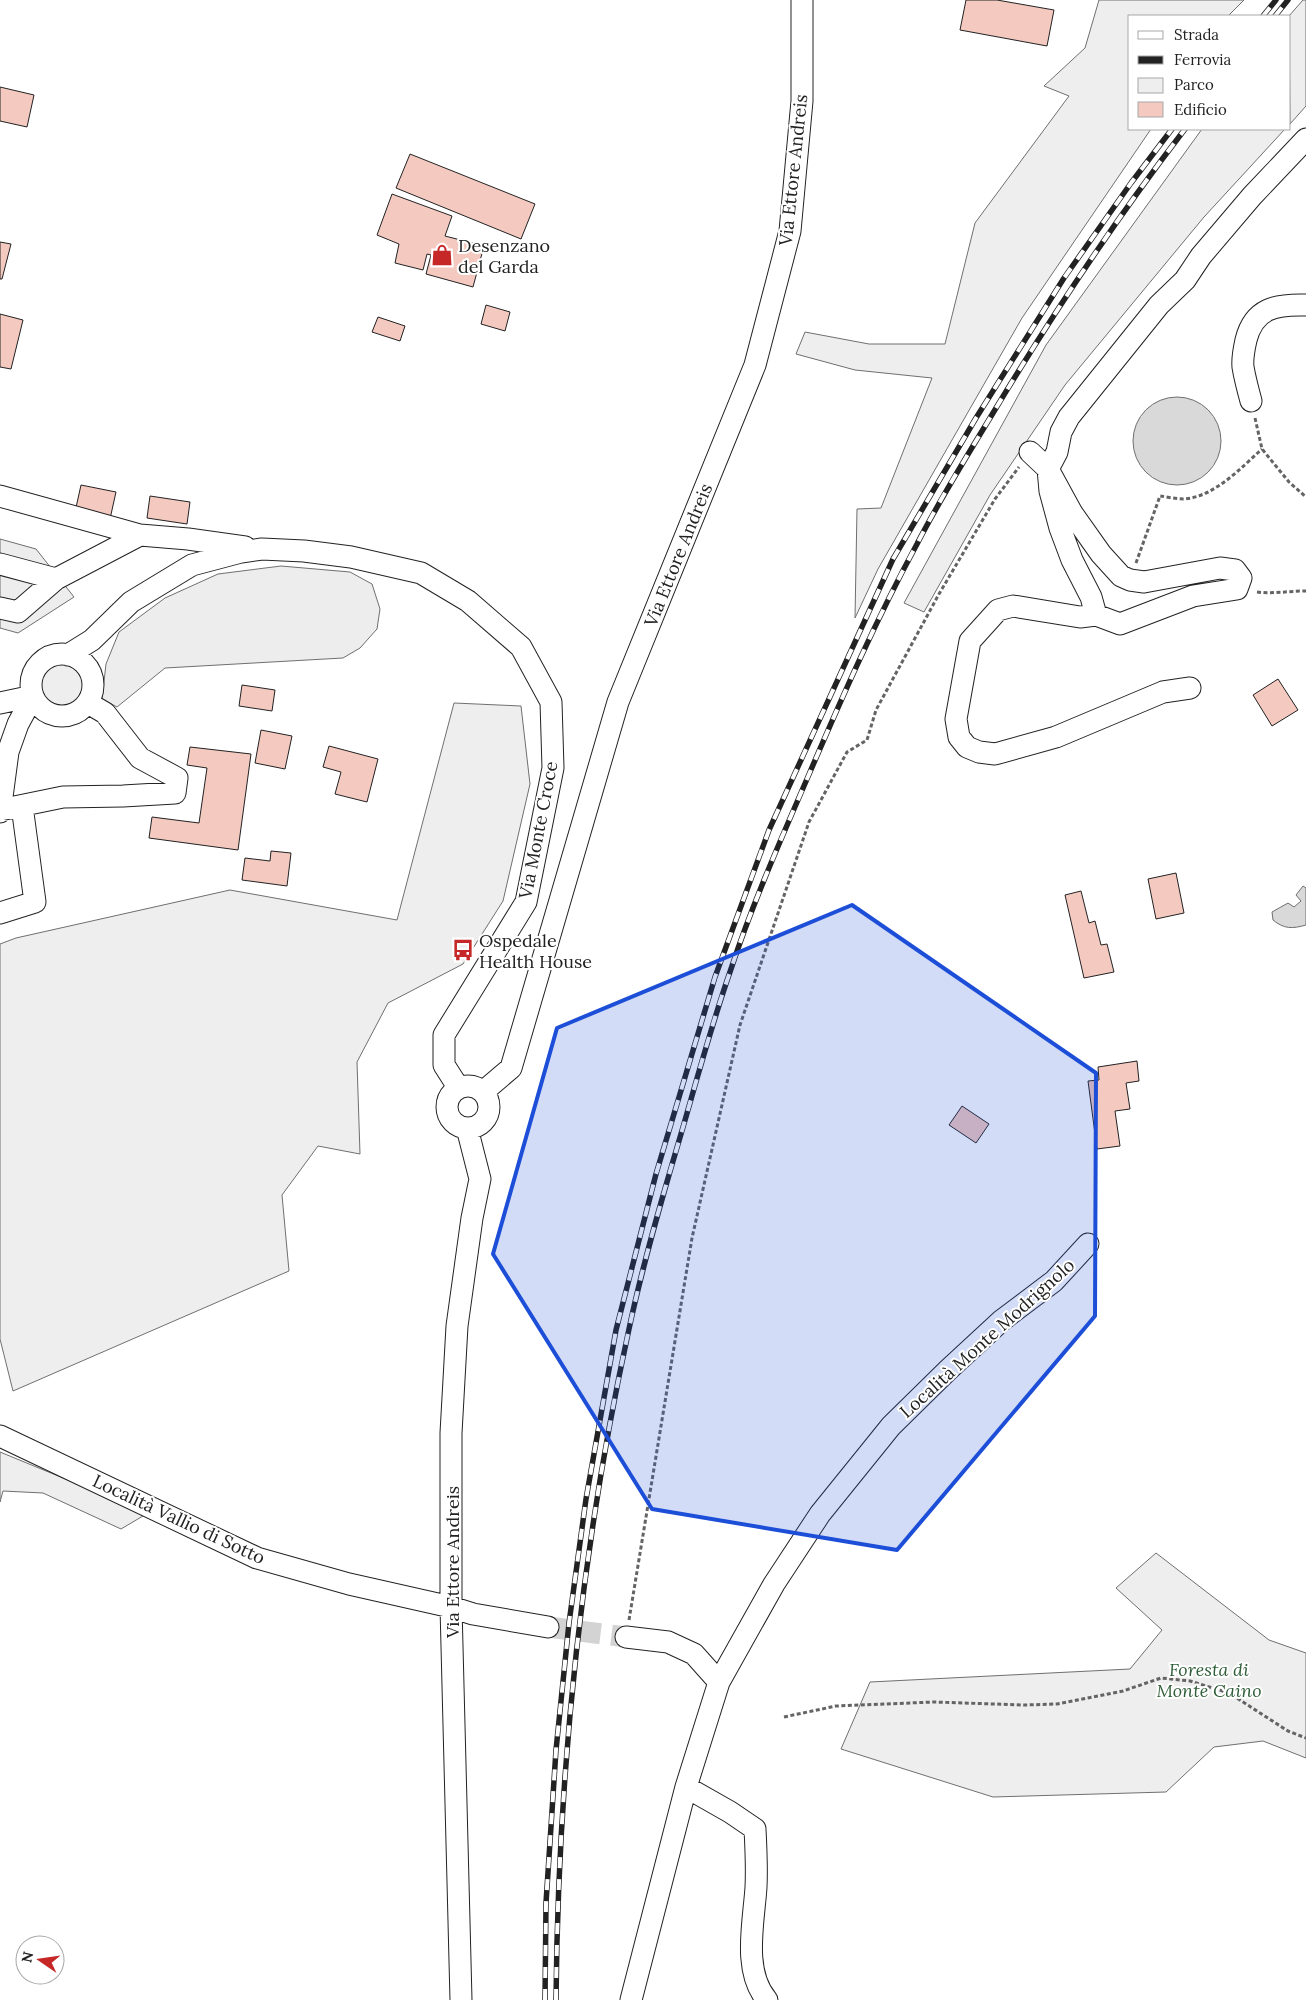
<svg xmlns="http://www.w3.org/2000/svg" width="1306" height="2000" font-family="Lora,serif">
	<rect width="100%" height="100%" fill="#fff"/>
	<path fill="#eee" stroke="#6f6f6f" d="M1099 0H1244L1228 16H1130V129H1151L1022 318 878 569 855 618 857 509 881 508 932 378 855 370 796 354 805 332 869 344H945L975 223 1069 96 1044 86 1085 48Z
		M1303 0H1306V106L1290 124 1289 16Z
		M1202 129H1285L1204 217 1065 385 990 495 924 612 904 603 1046 345Z
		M39 685a23 23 0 1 1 46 0a23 23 0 1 1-46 0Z
		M454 703 521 706 530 784 503 901 463 964 388 1003 357 1062 360 1154 318 1146 282 1195 289 1271 13 1391 0 1339V944L16 938 230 890 397 920Z
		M0 1452 148 1513 121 1529 43 1493 3 1491 0 1502Z
		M1156 1553 1269 1640 1306 1653V1758L1263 1741 1214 1747 1166 1792 993 1797 841 1749 870 1682 1130 1669 1162 1630 1116 1588Z"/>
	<path fill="#ededed" stroke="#6f6f6f" d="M0 539 36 549 74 597 18 633 0 628Z
		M281 566 350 572 372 584 380 609 377 629 360 648 343 658 165 668 117 707 102 699 106 664 119 632 165 598 218 574Z"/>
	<path fill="#d9d9d9" stroke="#6f6f6f" d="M1133 441a44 44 0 1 1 88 0a44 44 0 1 1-88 0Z
		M1303 886 1306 888V925C1292 929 1284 929 1273 920L1272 912 1288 903 1294 907 1301 901 1296 895Z"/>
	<path fill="#f3c9c0" stroke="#222" d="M966 0H997L1054 10 1047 46 960 30Z
		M0 87 34 95 27 127 0 121Z
		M410 154 535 204 521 239 396 188Z
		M392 194 452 216 445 236 484 246 473 287 426 274 431 255 427 254 423 270 395 263 399 244 377 235Z
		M0 242 11 244 2 279H0Z
		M486 305 510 312 505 331 481 324Z
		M0 314 23 320 11 369 0 367Z
		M378 317 405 326 400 341 372 332Z
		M81 485 116 492 110 519 75 512Z
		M150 496 190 502 187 524 147 518Z
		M1278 679 1298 710 1272 726 1253 695Z
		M242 685 275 690 272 711 239 706Z
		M261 730 292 736 285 769 255 763Z
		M329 746 378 759 367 802 335 794 341 772 323 767Z
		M190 747 251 754 238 850 149 838 152 817 199 823 207 768 187 765Z
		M271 851 291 853 287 886 242 880 245 858 270 861Z
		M1176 873 1184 913 1156 919 1148 879Z
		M1081 891 1089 923 1095 921 1101 945 1107 944 1114 972 1084 978 1065 895Z
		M1137 1061 1139 1081 1126 1083 1130 1109 1115 1111 1120 1146 1097 1149 1088 1081 1099 1080 1098 1067Z
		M962 1106 989 1124 976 1143 949 1125Z"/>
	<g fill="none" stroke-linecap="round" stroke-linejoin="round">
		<path stroke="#d3d3d3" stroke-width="21" stroke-dasharray="21 11" stroke-linecap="butt" d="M548 1627 626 1637"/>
		<g stroke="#222" stroke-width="23">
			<path id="minor" d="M1251 401C1248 390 1245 379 1243 367 1242 358 1244 349 1246 340 1254 308 1276 304 1306 305
				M1030 452 1048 469 1072 513 1101 554 1121 576 1130 580 1144 582 1220 568 1235 570 1241 578 1237 589 1193 596 1120 624 1096 615 1080 617 1013 606 998 610 970 641 956 719 959 737 967 747 979 752 995 754 1056 737 1163 692 1190 688
				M0 496 140 535
				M0 564 56 579
				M0 608 18 612 56 579 140 535 188 539 245 547
				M1096 615 1091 597 1072 560 1060 528 1050 491 1048 469 1057 452 1061 432 1069 417 1159 305 1185 280 1201 256 1252 196 1306 139
				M31 685a31 31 0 1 1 62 0a31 31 0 1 1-62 0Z
				M68 655 92 640 131 602 192 565 241 552 262 549 304 551 351 557 421 573 468 601 521 647 551 702 553 768 526 902 444 1035V1065L458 1087
				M0 703 33 696
				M0 810 63 797 123 796 175 793 177 778 140 758 105 713 88 703
				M0 812 8 752 18 724 33 696
				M0 913 35 902 22 806
				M447 1107a21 21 0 1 1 42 0a21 21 0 1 1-42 0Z
				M484 1091 511 1068 618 702 755 365 790 231 802 101V0
				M0 1436 257 1558 349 1584 451 1607 473 1614 548 1627
				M626 1637 668 1642 694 1654 719 1682 686 1787 730 1812 755 1829C756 1848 757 1868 756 1887 754 1921 742 1971 767 2000
				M719 1682 774 1584 820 1514 891 1426 948 1370 1001 1321 1054 1281 1088 1244
				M461 2000 451 1607V1433L457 1326 472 1218 480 1179 467 1128
				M631 2000 686 1787"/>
		</g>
		<path stroke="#646464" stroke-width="3" stroke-dasharray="4 2.5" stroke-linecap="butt" d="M1255 418 1262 449 1289 482 1306 497
			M1136 563 1160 496C1167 497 1176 499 1184 499 1214 497 1241 468 1262 449
			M1257 592C1273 594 1289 591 1306 591
			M629 1620 692 1238 740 1025 809 822 847 752 867 740 876 710 939 594 995 499 1019 467
			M784 1717 836 1706 934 1702 1024 1705 1057 1704 1123 1691 1161 1678 1190 1681 1229 1693 1288 1731 1306 1738"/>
		<use href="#minor" stroke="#fff" stroke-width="21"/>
		<g stroke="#222" stroke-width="5.5">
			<path id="rail" d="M1263 16 1276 0
				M1275 16 1288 0
				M545 2000 546 1903 556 1750 569 1623 586 1499 616 1330 656 1174 715 977 769 830 893 559 976 418 1064 278 1131 183 1172 129
				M556 2000C558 1775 581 1549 629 1329 643 1263 662 1198 681 1134 697 1079 712 1023 731 969 753 902 782 837 810 772 843 695 877 618 917 544 940 499 967 456 993 413 1052 315 1115 220 1185 129"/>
		</g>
		<use href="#rail" stroke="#fff" stroke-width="4" stroke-dasharray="11" stroke-linecap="butt"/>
	</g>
	<path fill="#1d4ed8" fill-opacity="0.2" stroke="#1d4ed8" stroke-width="4" stroke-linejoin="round" d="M852 905 1096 1073 1095 1316 897 1550 652 1509 493 1254 557 1028Z"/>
	<defs>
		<g id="shop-bare" transform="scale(1.725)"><path d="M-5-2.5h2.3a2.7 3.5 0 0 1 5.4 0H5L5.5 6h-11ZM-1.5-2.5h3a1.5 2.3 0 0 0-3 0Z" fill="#c62828" stroke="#fff" stroke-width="2.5" paint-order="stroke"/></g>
		<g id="bus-bare" transform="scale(1.725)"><path d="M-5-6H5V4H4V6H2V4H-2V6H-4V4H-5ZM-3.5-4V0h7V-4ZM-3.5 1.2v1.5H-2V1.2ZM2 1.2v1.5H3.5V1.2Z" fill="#c62828" stroke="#fff" stroke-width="2.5" paint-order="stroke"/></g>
	</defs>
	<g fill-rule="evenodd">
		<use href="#shop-bare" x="442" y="255"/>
		<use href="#bus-bare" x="463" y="950"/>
	</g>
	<g text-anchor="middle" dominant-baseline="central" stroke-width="4" stroke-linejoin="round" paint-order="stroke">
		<g font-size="18" fill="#222" stroke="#fff">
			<text transform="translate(793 170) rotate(-84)">Via Ettore Andreis</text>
			<text transform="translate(678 555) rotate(-68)">Via Ettore Andreis</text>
			<text transform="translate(538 830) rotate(-79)">Via Monte Croce</text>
			<text transform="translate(987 1338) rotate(-42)">Località Monte Modrignolo</text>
			<text transform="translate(179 1519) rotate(25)">Località Vallio di Sotto</text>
			<text transform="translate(452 1562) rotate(-90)">Via Ettore Andreis</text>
		</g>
		<g font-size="18" fill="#222" stroke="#fff" text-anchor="start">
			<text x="458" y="245">Desenzano<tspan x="458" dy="21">del Garda</tspan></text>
			<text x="479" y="940">Ospedale<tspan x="479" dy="21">Health House</tspan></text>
		</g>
		<g font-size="18" font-style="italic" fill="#2f5e38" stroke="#fff">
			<text x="1209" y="1669">Foresta di<tspan x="1209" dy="21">Monte Caino</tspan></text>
		</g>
	</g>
	<rect x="1128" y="15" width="162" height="115" fill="#ffffff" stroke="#a7a7a7"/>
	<rect x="1138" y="31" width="25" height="8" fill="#ffffff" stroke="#a7a7a7"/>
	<text x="1174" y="40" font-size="15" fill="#222222">Strada</text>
	<rect x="1138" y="56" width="25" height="8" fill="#222222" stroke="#a7a7a7"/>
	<text x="1174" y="65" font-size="15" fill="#222222">Ferrovia</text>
	<rect x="1138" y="78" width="25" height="15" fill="#eeeeee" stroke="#a7a7a7"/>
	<text x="1174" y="90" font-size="15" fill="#222222">Parco</text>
	<rect x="1138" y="102" width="25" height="15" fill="#f3c9c0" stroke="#a7a7a7"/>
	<text x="1174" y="115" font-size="15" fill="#222222">Edificio</text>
	<g transform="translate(40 1960) rotate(283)"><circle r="24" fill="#ffffff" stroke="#a7a7a7"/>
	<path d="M0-4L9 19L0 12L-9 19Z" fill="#c62828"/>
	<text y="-8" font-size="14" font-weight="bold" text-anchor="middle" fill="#222222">N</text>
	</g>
</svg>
